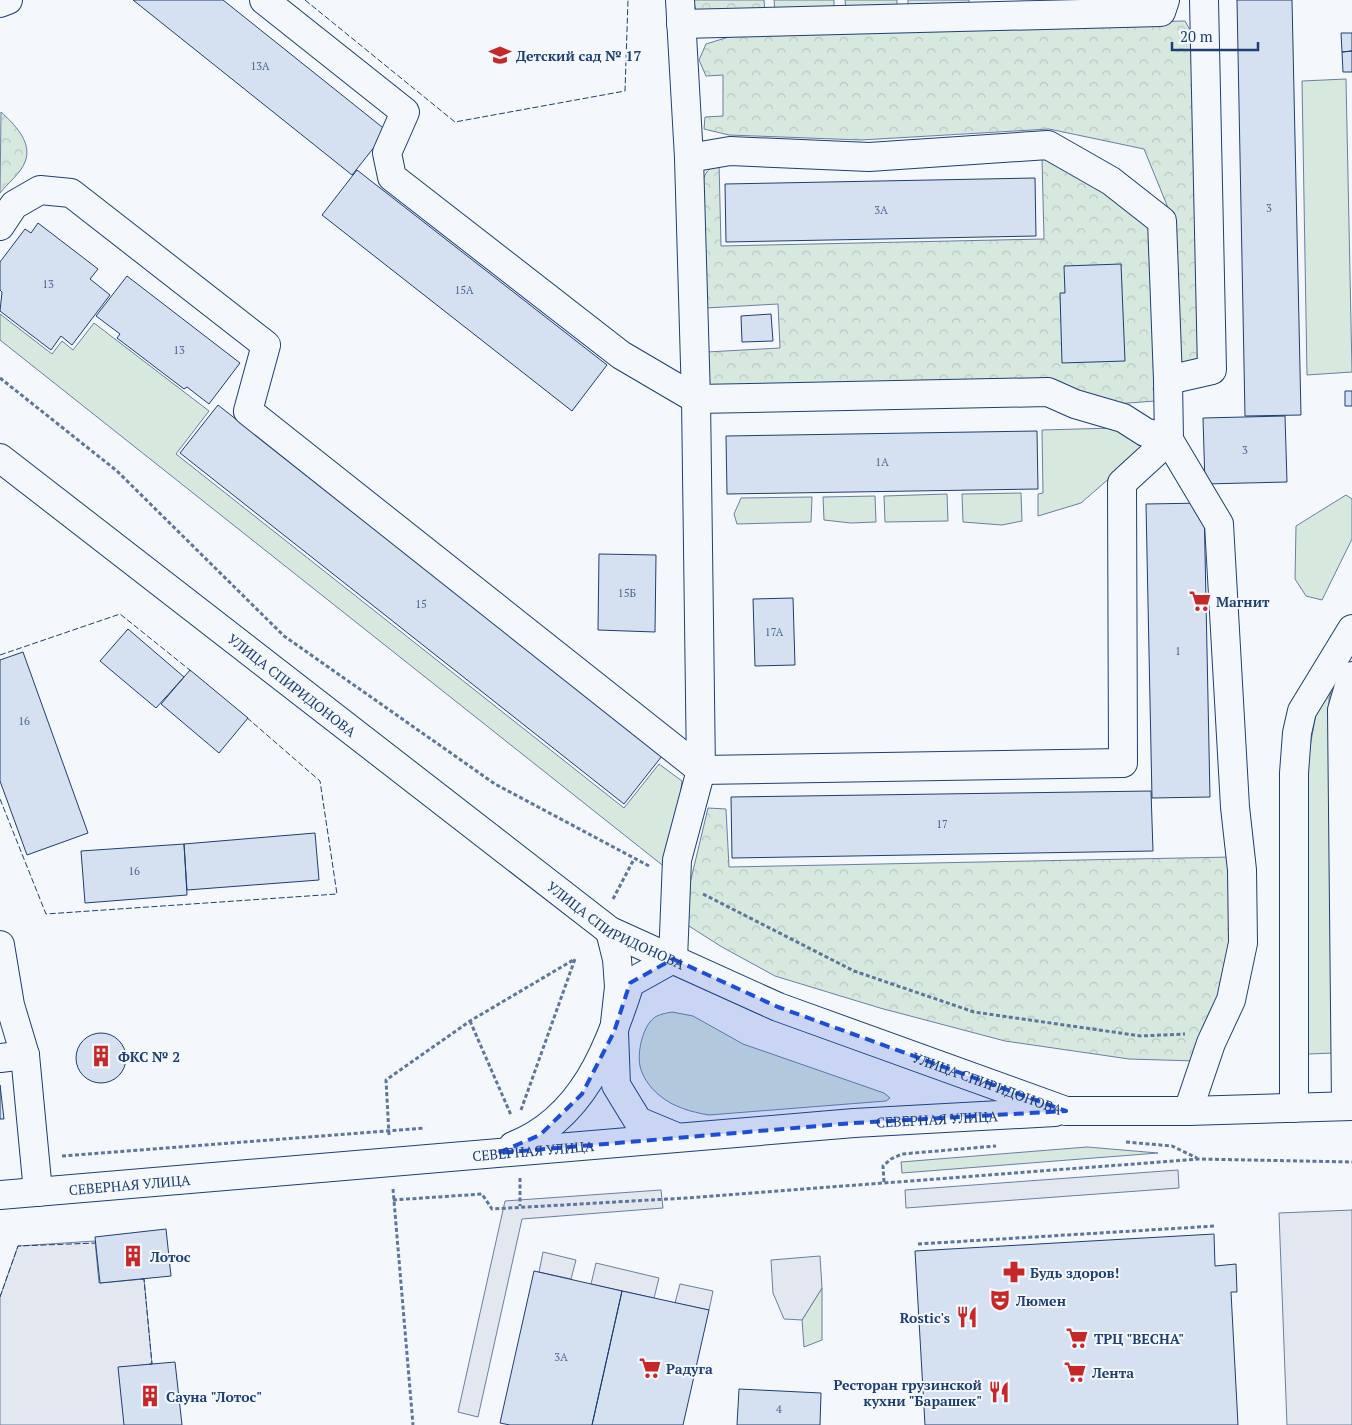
<svg xmlns="http://www.w3.org/2000/svg" width="1352" height="1425" font-family="'PT Serif',serif">
	<defs>
		<pattern id="forest-crowns" width="20" height="18" patternUnits="userSpaceOnUse" patternTransform="scale(1.25)"><rect width="20" height="18" fill="#d7e8df"/><path d="M2 6a3 3 0 1 1 6 0M12 15a3 3 0 1 1 6 0" fill="none" stroke="#b8c8c3"/></pattern>
	</defs>
	<rect width="100%" height="100%" fill="#f4f7fb"/>
	<path fill="#d7e8df" stroke="#687fa3" d="M774 0H834V11L775 13Z
		M845 0H897V11L846 12Z
		M908 0H969V9L908 12Z
		M1346 79 1352 372 1307 375 1302 81Z
		M0 314 52 354 62 341 73 350 94 323 209 411 176 454 624 808 659 764 682 781 677 824 666 868 0 340Z
		M1114 428 1132 438 1143 449 1081 503 1038 516V494L1043 493 1042 430Z
		M1021 493 1022 521 1002 525 963 522 962 494Z
		M947 494 948 521 885 522 884 496Z
		M1346 495 1352 499V539L1322 600 1306 596 1295 579 1296 526Z
		M875 496 876 522 851 523 824 520 823 497Z
		M812 497 811 522 737 524 734 514 741 498Z
		M1339 668 1329 698 1334 1053 1308 1054V758L1319 697Z
		M672 1012 693 1016 743 1044 884 1093 890 1098 886 1101 709 1115C691 1112 673 1107 659 1095 650 1088 642 1076 640 1066 637 1052 643 1023 657 1016 661 1014 667 1013 672 1012Z
		M1087 1147 1158 1153 902 1173 901 1162Z
		M822 1288V1340L804 1347 802 1320Z"/>
	<path fill="url(#forest-crowns)" stroke="#687fa3" d="M693 0H764L765 12 696 10Z
		M1185 21 1194 37 1202 359 1177 365 1173 220 1144 149 1049 129 861 140 729 135 704 129 705 117 723 116V75L706 76 699 60 706 44 748 31Z
		M1 112C14 124 33 142 25 162 21 173 7 184 0 193Z
		M1042 158 1105 193 1152 229 1155 401 1116 404 711 388 705 380 707 352 780 348 778 304 706 308C705 281 695 196 705 175 708 169 713 166 719 162L721 246 1044 239Z
		M708 808 726 809 729 867 1232 857 1236 947 1196 1061 1129 1059 1005 1041 880 1008 775 976 722 947 681 921Z"/>
	<path fill="#e3e8f0" stroke="#687fa3" d="M1178 1170 1179 1188 906 1208 905 1190Z
		M661 1190 663 1208 522 1219 478 1417 458 1412 505 1201Z
		M1352 1210V1425H1287L1279 1213Z
		M95 1241 99 1283 144 1279 152 1364 119 1368 125 1425H0V1297L18 1246Z
		M543 1252 576 1260 571 1279 539 1272Z
		M820 1256 822 1288 802 1320 784 1319 773 1293 771 1260Z
		M596 1263 659 1278 654 1298 591 1284Z
		M680 1284 713 1291 709 1310 675 1303Z"/>
	<path fill="#d5e0f0" stroke="#1d3f73" d="M133 0H223L387 131 352 175Z
		M1237 0H1292L1301 415 1245 416Z
		M1341 33H1352V51L1342 52Z
		M1352 51V72H1343L1342 52Z
		M357 170 607 365 572 411 322 215Z
		M1035 178 1036 236 726 242 725 184Z
		M38 223 98 269 90 279 110 295 72 345 61 336 51 350 0 311 2 292 0 290V262L25 229 31 233Z
		M1121 264 1125 361 1062 363 1060 293H1065L1064 266Z
		M127 276 240 363 209 404 187 387 184 389 117 338 120 334 96 316Z
		M771 314 773 341 742 342 741 316Z
		M1345 391H1352V406H1345Z
		M218 405 662 756 624 804 180 453Z
		M1285 416 1287 482 1205 484 1203 418Z
		M1037 431 1038 489 727 494 726 436Z
		M1204 503 1210 797 1152 798 1146 504Z
		M599 554 656 555 655 632 598 630Z
		M793 598 795 665 755 666 753 599Z
		M128 629 184 677 156 708 100 661Z
		M23 652 88 833 27 855 0 781V660Z
		M190 670 248 718 219 753 161 704Z
		M1151 791 1153 851 732 858 731 797Z
		M315 833 319 880 187 890 184 844Z
		M184 844 187 895 85 903 81 851Z
		M76 1058a25 25 0 1 1 50 0a25 25 0 1 1-50 0Z
		M0 1085 4 1119H0Z
		M166 1229 171 1276 100 1283 95 1237Z
		M1214 1234 1215 1266 1236 1264 1237 1292H1231L1238 1425H925L915 1251Z
		M534 1271 622 1291 592 1425H510L500 1423Z
		M622 1291 709 1310 683 1425H592Z
		M175 1362 182 1425H124L118 1367Z
		M739 1389 821 1393 820 1425H737Z"/>
	<g fill="none" stroke-linecap="round" stroke-linejoin="round">
		<g stroke="#1d3f73" stroke-width="30">
			<g id="minor">
				<path d="M0 3 8 0"/>
				<path d="M681 24 1161 12 1165 0"/>
				<path d="M689 158 730 151 869 157 1048 145 1111 181 1162 221 1168 380"/>
				<path d="M0 226 14 205 40 190 71 193 266 345 248 411 701 770 1123 763 1122 483 1169 440 1145 432 1123 418 1075 404 1048 392 696 399 621 355 392 177 387 153 405 112 264 0"/>
				<path id="s1" d="M0 458 610 931 778 1007 1066 1111H1188L1352 1106"/>
				<path d="M610 931 617 959 619 987 614 1032 616 1085 638 1121 674 1136"/>
				<path d="M0 945 10 1005 25 1055 38 1192"/>
				<path d="M673 959 677 860 701 770 696 399 689 158 680 0"/>
				<path d="M0 1058 25 1055"/>
				<path d="M1346 1106 1342 710 1352 676"/>
				<path d="M1294 1108V773L1297 733 1302 711 1352 629"/>
				<path d="M1188 1111 1211 1043 1231 1000 1243 943 1242 870 1235 807 1219 524 1169 440 1168 380 1212 370 1204 0"/>
				<path d="M513 1146C582 1119 609 1049 630 983L673 959"/>
				<path id="s2" d="M0 1195 854 1123 1055 1112"/>
			</g>
		</g>
		<path stroke="#5e769c" stroke-width="3" stroke-dasharray="4 2.5" stroke-linecap="butt" d="M0 378 117 471 284 636 495 784 649 866
			M703 894 854 971 974 1012 1141 1036 1185 1034
			M613 899 634 859
			M470 1021 511 1115
			M521 1110 575 959
			M389 1135 386 1080 470 1021 575 959
			M1126 1142 1172 1146 1197 1158
			M62 1156 425 1128
			M520 1178V1206
			M884 1182 883 1166 891 1159 902 1154 996 1146
			M393 1189 413 1425
			M393 1200 482 1194 492 1209 686 1198 1199 1159 1352 1162
			M918 1244 1215 1226"/>
		<use href="#minor" stroke="#f4f7fb" stroke-width="28"/>
		<path stroke="#1d3f73" stroke-width="1" stroke-dasharray="6 2.5" stroke-linecap="butt" d="M305 0 455 122 625 91 628 0
			M0 655 120 614 191 671
			M0 799 46 914 337 894 320 781 245 716
			M141 1279H144L152 1364H149
			M0 1297 18 1246 96 1243"/>
	</g>
	<path fill="#1d4ed8" fill-opacity="0.2" stroke="#1d4ed8" stroke-width="4" stroke-dasharray="10 6" stroke-linejoin="round" d="M673 959 778 1007 1066 1111 854 1123 498 1153 540 1135 582 1094 614 1032 630 983Z"/>
	<defs>
		<g id="school-bare" transform="scale(1.725)"><path d="M0-5L7-2L0 1L-7-2ZM-4 1L0 2.5L4 1V4Q0 6-4 4Z" fill="#c62828" stroke="#f4f7fb" stroke-width="2.5" paint-order="stroke"/></g>
		<g id="supermarket-bare" transform="scale(1.725)"><path d="M-6-5.5h2.5l.6 2H6L4.5 2H-2.5L-4.4-4H-6ZM-1.5 3.2a1.3 1.3 0 1 0 .1 0ZM3 3.2a1.3 1.3 0 1 0 .1 0Z" fill="#c62828" stroke="#f4f7fb" stroke-width="2.5" paint-order="stroke"/></g>
		<g id="building-bare" transform="scale(1.725)"><path d="M-4-6H4V6H1V3H-1V6H-4ZM-2.5-4.3h1.7v1.8h-1.7ZM.8-4.3h1.7v1.8H.8ZM-2.5-1h1.7V.8h-1.7ZM.8-1h1.7V.8H.8Z" fill="#c62828" stroke="#f4f7fb" stroke-width="2.5" paint-order="stroke"/></g>
		<g id="pharmacy-bare" transform="scale(1.725)"><path d="M-2-6h4v4h4v4h-4v4h-4v-4h-4v-4h4Z" fill="#c62828" stroke="#f4f7fb" stroke-width="2.5" paint-order="stroke"/></g>
		<g id="theatre-bare" transform="scale(1.725)"><path d="M-5-5.5Q0-4 5-5.5V0Q5 5 0 6Q-5 5-5 0ZM-3.3-2.5H-1v1.5H-3.3ZM1-2.5H3.3v1.5H1ZM-2.8 1Q0 5.5 2.8 1Z" fill="#c62828" stroke="#f4f7fb" stroke-width="2.5" paint-order="stroke"/></g>
		<g id="restaurant-bare" transform="scale(1.725)"><path d="M-5-6h1v4h1v-4h1v4h1v-4h1v5L-1.5 .5V6h-2V.5L-5-1ZM5-6V6H3V1.5H1.5Q1.5-4 5-6Z" fill="#c62828" stroke="#f4f7fb" stroke-width="2.5" paint-order="stroke"/></g>
	</defs>
	<g fill-rule="evenodd">
		<use href="#school-bare" x="500" y="55"/>
		<use href="#supermarket-bare" x="1200" y="601"/>
		<use href="#building-bare" x="101" y="1056"/>
		<use href="#building-bare" x="133" y="1256"/>
		<use href="#pharmacy-bare" x="1014" y="1272"/>
		<use href="#theatre-bare" x="1000" y="1300"/>
		<use href="#restaurant-bare" x="967" y="1317"/>
		<use href="#supermarket-bare" x="1077" y="1338"/>
		<use href="#supermarket-bare" x="650" y="1368"/>
		<use href="#supermarket-bare" x="1075" y="1372"/>
		<use href="#restaurant-bare" x="999" y="1392"/>
		<use href="#building-bare" x="150" y="1396"/>
	</g>
	<g text-anchor="middle" dominant-baseline="central" stroke-width="4" stroke-linejoin="round" paint-order="stroke">
		<g font-size="11" fill="#4b6792">
			<text x="260" y="66">13А</text>
			<text x="1269" y="208">3</text>
			<text x="881" y="210">3А</text>
			<text x="48" y="284">13</text>
			<text x="464" y="290">15А</text>
			<text x="179" y="350">13</text>
			<text x="1245" y="450">3</text>
			<text x="882" y="462">1А</text>
			<text x="627" y="593">15Б</text>
			<text x="421" y="604">15</text>
			<text x="774" y="632">17А</text>
			<text x="1178" y="651">1</text>
			<text x="24" y="721">16</text>
			<text x="942" y="824">17</text>
			<text x="134" y="871">16</text>
			<text x="561" y="1357">3А</text>
			<text x="779" y="1409">4</text>
		</g>
		<g font-size="14" font-weight="bold" fill="#1d3f73" stroke="#f4f7fb" text-anchor="start">
			<text x="516" y="55">Детский сад № 17</text>
			<text x="1216" y="601">Магнит</text>
			<text x="118" y="1056">ФКС № 2</text>
			<text x="150" y="1256">Лотос</text>
			<text x="1030" y="1272">Будь здоров!</text>
			<text x="1016" y="1300">Люмен</text>
			<text x="950" y="1317" text-anchor="end">Rostic's</text>
			<text x="1094" y="1338">ТРЦ "ВЕСНА"</text>
			<text x="666" y="1368">Радуга</text>
			<text x="1092" y="1372">Лента</text>
			<text x="982" y="1384" text-anchor="end">Ресторан грузинской<tspan x="982" dy="16">кухни "Барашек"</tspan></text>
			<text x="166" y="1396">Сауна "Лотос"</text>
		</g>
		<g font-size="14" fill="#1d3f73" stroke="#f4f7fb">
			<text stroke="none"><textPath href="#s1" startOffset="370">УЛИЦА СПИРИДОНОВА</textPath></text>
			<text stroke="none"><textPath href="#s1" startOffset="774">УЛИЦА СПИРИДОНОВА</textPath></text>
			<text stroke="none"><textPath href="#s1" startOffset="1179">УЛИЦА СПИРИДОНОВА</textPath></text>
			<text stroke="none"><textPath href="#s2" startOffset="940">СЕВЕРНАЯ УЛИЦА</textPath></text>
			<text stroke="none"><textPath href="#s2" startOffset="535">СЕВЕРНАЯ УЛИЦА</textPath></text>
			<text stroke="none"><textPath href="#s2" startOffset="130">СЕВЕРНАЯ УЛИЦА</textPath></text>
		</g>
	</g>
	<path d="M1172 42v8h86v-8" fill="none" stroke="#1d3f73" stroke-width="2.5"/>
	<text x="1180" y="42" font-size="15" fill="#1d3f73" stroke="#f4f7fb" stroke-width="4" paint-order="stroke">20 m</text>
</svg>
